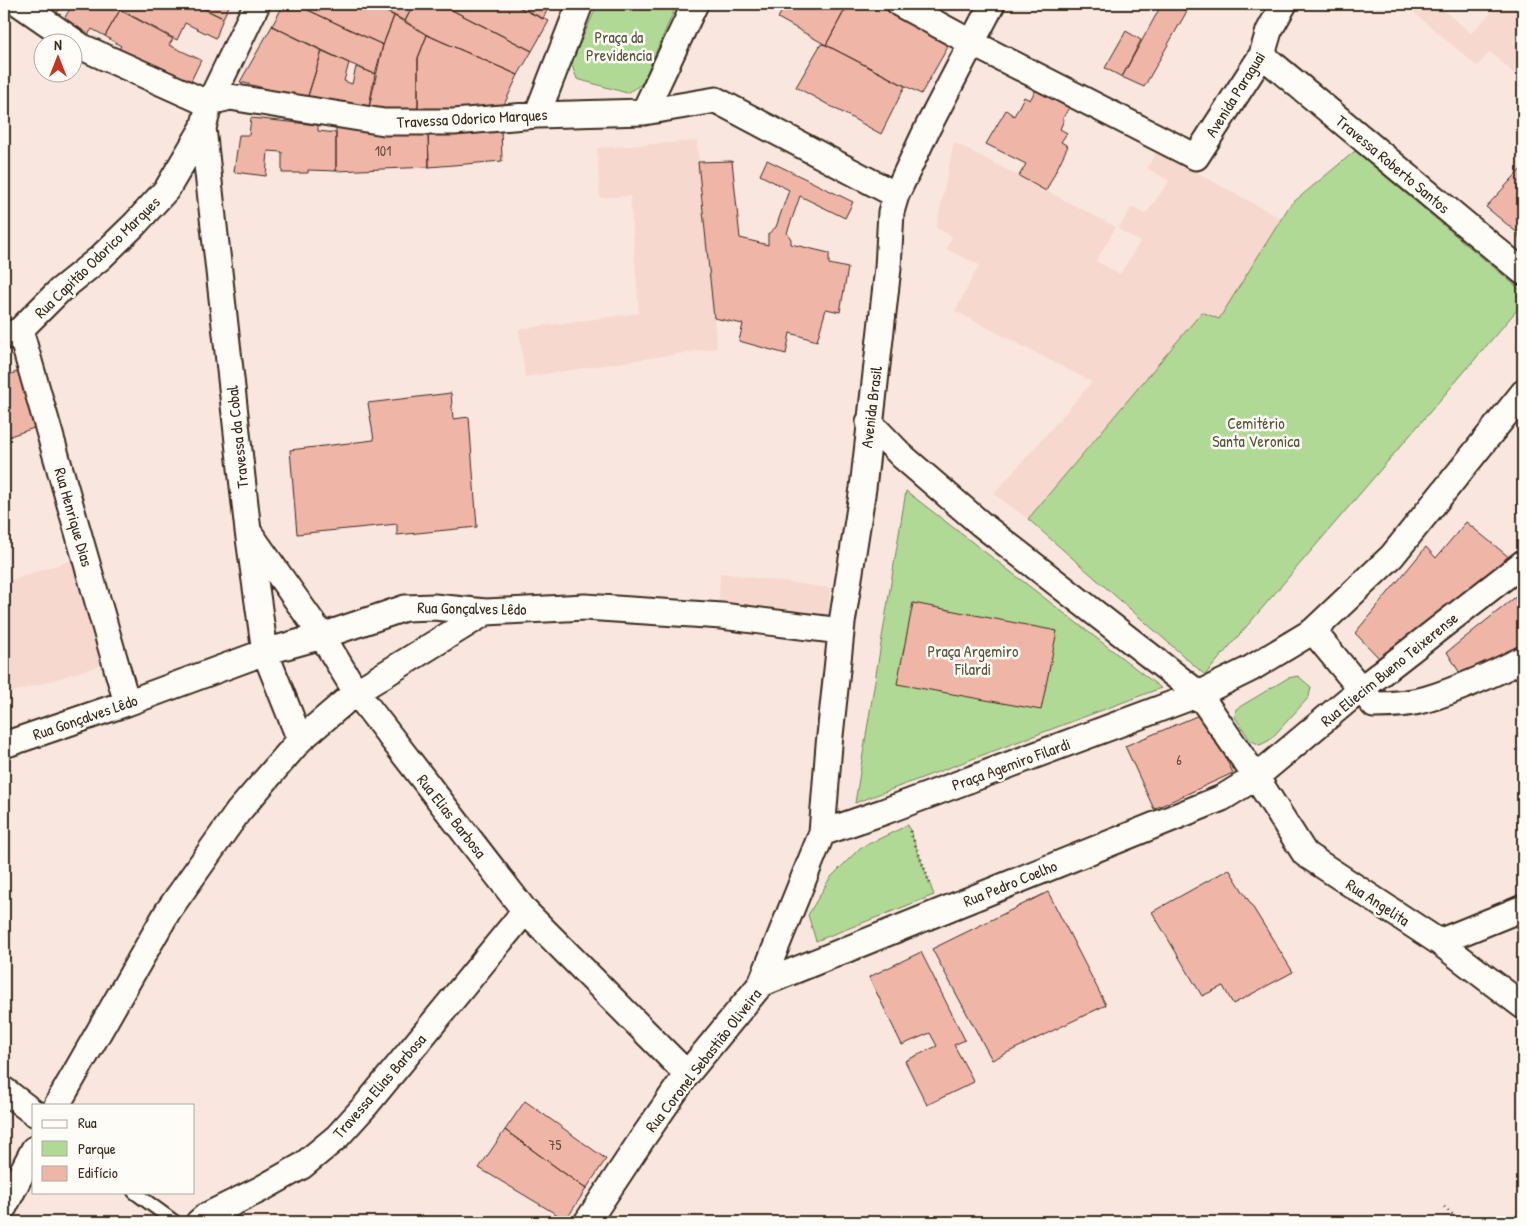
<svg xmlns="http://www.w3.org/2000/svg" width="1527" height="1226" font-family="'Patrick Hand',sans-serif">
	<rect width="100%" height="100%" fill="#f9e7df"/>
	<filter id="ink" filterUnits="userSpaceOnUse"><feTurbulence type="fractalNoise" baseFrequency=".02" numOctaves="2"/><feDisplacementMap in="SourceGraphic" scale="10" xChannelSelector="R" yChannelSelector="G"/><feConvolveMatrix kernelMatrix="1 2 1 2 8 2 1 2 1" color-interpolation-filters="sRGB"/></filter>
	<g filter="url(#ink)">
		<path fill="#f6d8ce" d="M1421 4H1436L1471 33 1500 4H1523V29L1513 42 1523 52V69L1517 76 1490 52 1477 66 1414 13Z
			M697 141 717 348 525 377 519 329 639 313 630 196 600 198 597 148Z
			M954 142 1116 227 1096 261 1120 274 1140 242 1118 229 1132 207 1146 214 1169 181 1147 168 1157 151 1282 219 1219 320 1202 312 1028 519 994 494 1092 382 955 311 979 265 946 249 952 236 936 228Z
			M85 556 115 661 4 695V582Z
			M720 573 830 588 829 615 719 600Z"/>
		<path fill="#b0d995" stroke="#76825a" d="M598 4H677L642 84 627 93 577 79 571 63Z
			M1355 151 1523 292V303L1205 675 1028 519 1202 312 1219 319 1290 205Z
			M906 491 1161 688 855 803Z
			M1298 676 1311 687 1309 697 1270 740 1260 745 1250 740 1235 717 1236 709 1288 678Z
			M908 825 934 895 816 941 808 915 830 878 860 848Z"/>
		<path fill="#efb6a7" stroke="#3b2a1e" d="M39 4H64L55 15Z
			M73 4H110L120 10 105 36 92 29 86 38 62 22Z
			M110 4H194L223 18 216 38 185 23 177 40Z
			M194 4H230L223 18Z
			M284 4H295L383 45 375 74 349 63 272 26Z
			M295 4H373L394 16 383 45Z
			M373 4H414L405 21Z
			M414 4H440L532 51 518 75 427 35 405 21Z
			M440 4H512L549 21 532 51Z
			M512 4H550L543 19Z
			M786 4H848L826 45 778 18Z
			M848 4H875L949 45 921 94 826 45Z
			M1162 4H1172L1187 11 1144 87 1122 77Z
			M120 10 173 39 169 45 201 60 188 87 117 52 121 46 105 36Z
			M394 16 427 35 418 58V112H368L383 45Z
			M272 26 322 51 307 99 240 82Z
			M1126 31 1141 40 1122 77 1105 68Z
			M427 35 518 75 502 109 418 112V58Z
			M821 44 826 45 905 86 881 134 796 87Z
			M322 51 349 63 344 81 352 84 356 67 375 74 368 112 307 99Z
			M1037 88 1070 106 1063 118 1064 120 1060 129 1067 133 1061 142 1068 146 1046 191 1019 176 1026 164 986 144 1006 110 1014 116 1024 97 1030 100Z
			M251 118 318 125V131L336 133V171L308 170V173H282V152L268 151 266 176 234 172 239 135H249Z
			M336 126 428 131 429 167 336 171Z
			M501 127 502 161 429 167 428 131Z
			M767 160 853 202 845 218 800 196 787 233 791 239V244L829 253V264L848 268 840 312 826 309 817 341 790 333 786 354 739 341 743 324 714 318 698 162 732 161 740 238 768 245V234L776 227 789 190 760 175Z
			M1523 167V243L1517 237 1520 235 1486 207Z
			M19 371 40 426 4 438V377Z
			M451 393 453 419 469 417 477 527 397 535V524L297 534 290 450 374 440 368 403Z
			M1466 522 1510 558 1380 659 1355 633 1426 547 1436 558Z
			M1523 591V647L1461 675 1447 652Z
			M913 603 1057 631 1041 710 897 684Z
			M1204 713 1233 773 1154 809 1125 746Z
			M1229 869 1293 972 1233 1004 1223 986 1202 996 1152 912Z
			M1048 892 1106 1005 992 1060 932 949Z
			M921 952 965 1040 954 1045 974 1082 927 1105 905 1061 937 1046 930 1033 902 1045 869 977Z
			M525 1101 606 1159 586 1189 505 1130Z
			M505 1130 586 1189 566 1220 479 1168Z"/>
		<g fill="none" stroke-linecap="round" stroke-linejoin="round">
			<g stroke="#3b2a1e" stroke-width="16">
				<path id="lane" d="M134 1192 175 1222"/>
			</g>
			<g stroke="#3b2a1e" stroke-width="29">
				<path id="street" d="M20 4 82 47 198 99 210 102 230 97 384 122H454L537 115 644 112 716 100 896 195
					M900 4 972 43 1196 157 1262 55 1269 31 1284 4
					M1262 55 1523 272
					M644 112 695 4
					M537 115 580 4
					M203 128 248 531 265 652 300 740
					M20 330 127 703
					M4 337 20 330 59 291 100 258 135 224 167 189 203 128 210 102 257 4
					M869 422 902 456 981 524 1199 694 1256 777 1305 854 1439 942 1523 1006
					M248 531 322 636 356 692 525 911 687 1074
					M1313 631 1374 705C1392 705 1410 704 1427 699 1460 689 1493 674 1523 659
					M4 745 127 703 265 652 322 636 405 608 434 607 486 612 585 607 722 616 841 631
					M822 833 883 812 1199 694 1250 669 1313 631 1392 556 1523 393
					M1439 942 1523 908
					M761 984 1222 798 1256 777 1361 689 1523 563
					M4 1090 34 1113
					M57 1105 168 911 238 812 300 740 356 692 486 612
					M4 1207 34 1149
					M199 1222 206 1216 261 1189 302 1166 337 1137 366 1105 525 911
					M587 1222 642 1139 687 1074 761 984 822 833 829 745 842 623 863 488 888 268 891 212 896 195 928 127 992 4"/>
			</g>
			<path stroke="#3b2a1e" stroke-width="3" stroke-dasharray="1 4" stroke-linecap="butt" d="M910 831 931 886
				M1444 1207 1461 1222
				M1516 1222 1523 1217"/>
			<use href="#lane" stroke="#fdfcf7" stroke-width="12"/>
			<use href="#street" stroke="#fdfcf7" stroke-width="25"/>
		</g>
	</g>
	<g text-anchor="middle" dominant-baseline="central" stroke-width="5" stroke-linejoin="round" paint-order="stroke">
		<g font-size="14" fill="#684d40">
			<text x="383" y="150">101</text>
			<text x="1179" y="759">6</text>
			<text x="555" y="1144">75</text>
		</g>
		<g font-size="16" fill="#58563c" stroke="#fdfcf7">
			<text x="619" y="37">Praça da<tspan x="619" dy="18">Previdencia</tspan></text>
			<text x="1256" y="423">Cemitério<tspan x="1256" dy="18">Santa Veronica</tspan></text>
			<text x="973" y="651">Praça Argemiro<tspan x="973" dy="18">Filardi</tspan></text>
		</g>
		<g font-size="16" fill="#3b2a1e" stroke="#fdfcf7">
			<text transform="translate(1235 94) rotate(-58)">Avenida Paraguai</text>
			<text transform="translate(472 118) rotate(-3)">Travessa Odorico Marques</text>
			<text transform="translate(1393 164) rotate(40)">Travessa Roberto Santos</text>
			<text transform="translate(97 257) rotate(-44)">Rua Capitão Odorico Marques</text>
			<text transform="translate(871 407) rotate(-83)">Avenida Brasil</text>
			<text transform="translate(237 437) rotate(-96)">Travessa da Cobal</text>
			<text transform="translate(74 517) rotate(74)">Rua Henrique Dias</text>
			<text transform="translate(472 608) rotate(1)">Rua Gonçalves Lêdo</text>
			<text transform="translate(1389 669) rotate(-39)">Rua Eliecim Bueno Teixerense</text>
			<text transform="translate(85 717) rotate(-19)">Rua Gonçalves Lêdo</text>
			<text transform="translate(1011 764) rotate(-20)">Praça Agemiro Filardi</text>
			<text transform="translate(452 816) rotate(52)">Rua Elias Barbosa</text>
			<text transform="translate(1010 883) rotate(-22)">Rua Pedro Coelho</text>
			<text transform="translate(1378 902) rotate(33)">Rua Angelita</text>
			<text transform="translate(703 1060) rotate(-52)">Rua Coronel Sebastião Oliveira</text>
			<text transform="translate(379 1086) rotate(-49)">Travessa Elias Barbosa</text>
		</g>
	</g>
	<rect width="1527" height="1226" fill="none" stroke="#fdfcf7" stroke-width="20"/>
	<rect x="10" y="10" width="1507" height="1206" fill="none" stroke="#3b2a1e" stroke-width="2" filter="url(#ink)"/>
	<rect x="32" y="1104" width="162" height="90" fill="#fdfcf7" stroke="#afa8a0"/>
	<rect x="42" y="1120" width="25" height="8" fill="#fdfcf7" stroke="#afa8a0"/>
	<text x="78" y="1128" font-size="15" fill="#3b2a1e">Rua</text>
	<rect x="42" y="1141" width="25" height="15" fill="#b0d995" stroke="#afa8a0"/>
	<text x="78" y="1154" font-size="15" fill="#3b2a1e">Parque</text>
	<rect x="42" y="1166" width="25" height="15" fill="#efb6a7" stroke="#afa8a0"/>
	<text x="78" y="1178" font-size="15" fill="#3b2a1e">Edifício</text>
	<g transform="translate(58 58)"><circle r="24" fill="#fdfcf7" stroke="#afa8a0"/>
	<path d="M0-4L9 19L0 12L-9 19Z" fill="#c8321e"/>
	<text y="-8" font-size="14" font-weight="bold" text-anchor="middle" fill="#3b2a1e">N</text>
	</g>
</svg>
